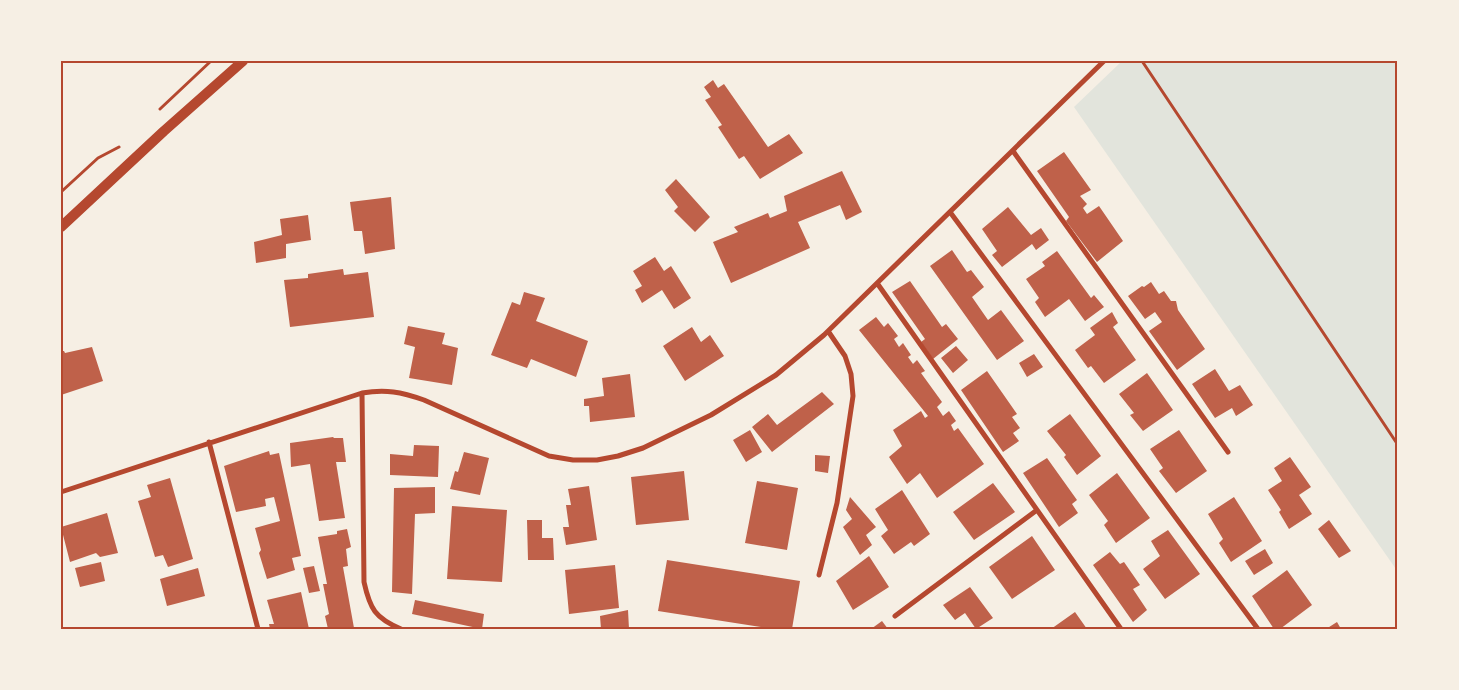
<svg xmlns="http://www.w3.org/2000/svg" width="1459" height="690" font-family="'DM Sans',sans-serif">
	<rect width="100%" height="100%" fill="#f6efe4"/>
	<path fill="#e2e4dc" d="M1122 61H1398V572L1074 107Z"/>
	<path fill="#bf614a" d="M713 80 718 88 724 84 768 147 789 134 803 153 760 179 744 156 739 159 718 127 722 125 705 100 711 97 704 87Z
		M1064 152 1091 190 1080 196 1087 204 1083 208 1087 214 1099 206 1123 241 1097 262 1066 221 1069 217 1037 171Z
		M842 171 862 212 846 220 840 205 798 222 810 248 731 283 713 242 738 232 734 227 768 213 770 218 787 211 784 196Z
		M676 179 710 217 695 232 674 211 678 207 665 190Z
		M391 197 395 249 365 254 362 231H354L350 202Z
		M1008 207 1031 235 1041 228 1049 240 1036 250 1032 244 1002 267 992 255 997 251 982 229Z
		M308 215 311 240 286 244V258L256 263 254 242 282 235 280 219Z
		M952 250 967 272 971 270 984 287 972 297 988 320 1001 310 1024 341 997 360 930 266Z
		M1057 251 1091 298 1094 295 1104 307 1085 321 1069 299 1045 317 1035 302 1039 298 1026 279 1045 266 1042 262Z
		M655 257 664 271 671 266 691 298 674 309 662 290 642 303 635 290 642 286 633 271Z
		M343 269 344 275 368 272 374 317 290 327 284 280 308 278V274Z
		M910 281 942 327 946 324 958 339 933 359 921 342 925 339 892 292Z
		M1151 282 1159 294 1164 291 1171 301H1176L1178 310 1205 349 1177 370 1149 331 1162 322 1155 312 1145 319 1128 296 1142 286 1144 287Z
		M524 292 545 298 536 321 588 341 576 377 531 359 527 368 491 355 512 302 520 305Z
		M1112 312 1118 323 1113 327 1136 360 1104 383 1091 366 1088 368 1075 350 1095 335 1090 328Z
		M876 317 884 327 888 323 898 336 894 339 899 347 903 343 911 355 908 357 913 364 917 360 925 371 921 373 942 402 937 407 943 416 949 411 956 421 951 425 954 431 958 428 984 464 937 498 920 473 907 484 889 457 902 446 893 430 921 411 925 418 928 416 859 330Z
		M408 326 445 333 442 344 458 348 452 385 409 378 415 347 404 344Z
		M692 327 701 342 710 335 724 356 685 381 663 346Z
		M956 346 968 360 953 373 941 358Z
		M92 347 103 381 61 395V351H64L65 353Z
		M1034 354 1043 367 1027 377 1019 363Z
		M1215 369 1229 391 1240 385 1253 405 1236 416 1232 408 1215 418 1192 384Z
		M987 371 1017 414 1012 417 1020 428 1013 433 1019 441 1003 452 961 390Z
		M1147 373 1173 410 1143 431 1130 415 1134 413 1119 394Z
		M630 374 635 417 590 422 589 406H584V399L604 396 602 378Z
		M822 392 834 404 772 452 752 427 768 414 777 425Z
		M1070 414 1101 456 1077 475 1064 457 1066 455 1047 431Z
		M750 430 762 452 746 462 733 440Z
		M1179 430 1207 471 1176 493 1159 471 1163 468 1150 449Z
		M333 437 334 438H343L346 462H336L345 518 319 521 310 464 291 467 290 443Z
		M414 445 439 446 438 477 390 475V454L413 456Z
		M269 451 270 455 279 453 301 556 292 558 295 570 267 579 259 553 261 550 255 528 280 521 274 497 265 499 266 506 236 512 224 466Z
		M464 452 489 458 480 495 450 489 455 471 458 472Z
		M815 455 830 456 828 473 815 471Z
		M1290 457 1311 487 1299 495 1312 514 1289 529 1279 512 1281 510 1268 490 1282 481 1274 468Z
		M1047 458 1077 500 1072 504 1078 513 1059 527 1023 473Z
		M684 471 689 520 636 525 631 477Z
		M1117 473 1150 518 1116 543 1104 525 1108 521 1089 495Z
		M170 478 193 559 168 567 163 555 155 557 138 501 151 497 147 485Z
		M757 481 798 488 787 550 745 543Z
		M993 483 1015 512 974 540 953 512Z
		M589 486 597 540 566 545 563 527H569L566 505H571L568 489Z
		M435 487V513L415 514 412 594 392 592 394 488Z
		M902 490 930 534 914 546 911 542 894 554 881 536 888 530 875 509Z
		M850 497 876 527 866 535 872 545 860 555 843 527 852 519 846 510Z
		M1234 497 1262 541 1231 562 1219 543 1223 539 1208 514Z
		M452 506 507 510 502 582 447 579Z
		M107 513 118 553 100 557 96 553 70 562 61 527Z
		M527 520H542V538H553L554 560H528Z
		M1329 520 1351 551 1339 558 1318 529Z
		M347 529 351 547 346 549 348 566 343 567 354 628 328 629 325 616 329 614 323 584H327L318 537 337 534V531Z
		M1168 530 1200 574 1165 599 1143 569 1160 556 1151 541Z
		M1032 536 1055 570 1012 599 989 567Z
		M1265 549 1273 563 1254 575 1245 561Z
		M1110 552 1120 564 1124 562 1140 585 1133 589 1147 610 1133 622 1093 565Z
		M869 556 889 587 853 610 836 581Z
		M667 560 800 581 792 629H773L658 611Z
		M101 562 105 581 80 587 75 568Z
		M615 565 619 608 569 614 565 570Z
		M314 566 320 591 309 593 303 568Z
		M198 568 205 596 167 606 160 579Z
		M1287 570 1312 605 1280 629H1274L1252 596Z
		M970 587 993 618 976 629 965 613 955 620 943 605Z
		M301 592 309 629H270L269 624H274L267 600Z
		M415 600 484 614 482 629 412 614Z
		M628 610 629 629H601L600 616Z
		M1075 612 1087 629H1051Z
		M882 621 888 629H871Z
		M1337 622 1341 629H1326Z"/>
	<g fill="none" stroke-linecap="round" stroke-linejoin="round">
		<path stroke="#b5482f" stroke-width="3" d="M1142 61 1398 445
			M160 109 211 61
			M61 192 98 158 119 147"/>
		<path stroke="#b5482f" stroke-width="5" d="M1013 151 1228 452
			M950 212 1258 629
			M877 283 1121 629
			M362 393 364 582C370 609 375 618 401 629
			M209 442 258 629
			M61 492 362 393C386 389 401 392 424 400L549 456 573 460H597L618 456 643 448 711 415 776 375 824 335 1104 61
			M819 575 837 503 853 396 851 374 845 356 828 331
			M895 616 1037 510"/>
		<path stroke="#b5482f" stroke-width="10" d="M61 227 164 131 243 61"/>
	</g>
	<rect width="1459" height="690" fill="none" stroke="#f6efe4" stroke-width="125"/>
	<rect x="62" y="62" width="1334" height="566" fill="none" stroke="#b5482f" stroke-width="2"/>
</svg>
